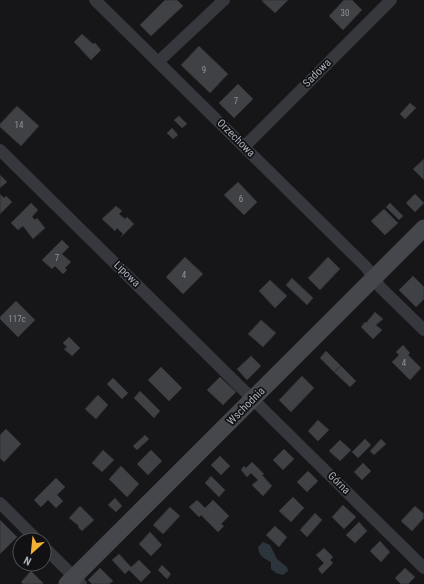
<svg xmlns="http://www.w3.org/2000/svg" width="424" height="584" font-family="'Roboto Condensed',sans-serif">
	<rect width="100%" height="100%" fill="#161618"/>
	<path fill="#2c353c" d="M263 542 270 545 277 559 287 567 288 571 283 575 276 573 271 569V562C263 558 259 556 258 547Z"/>
	<path fill="#404145" stroke="#303034" d="M165 0H177L183 6 151 36 140 25Z
		M263 0H288L275 13 262 1Z
		M344 0H352L362 10 343 30 329 16Z
		M82 34 93 44 95 43 101 50 91 60 74 42Z
		M199 46 228 74 210 93 181 65Z
		M238 84 253 99 234 118 219 103Z
		M410 103 416 108 405 119 400 114Z
		M17 106 39 126 21 146 0 127V124Z
		M179 116 187 124 182 128 174 120Z
		M172 128 178 135 173 139 167 133Z
		M424 159V180L413 169Z
		M0 175 7 182 0 188Z
		M238 182 257 202 244 215 224 195Z
		M0 194 4 198 6 196 12 202 0 214Z
		M415 194 424 203 415 212 406 203Z
		M31 203 38 210 32 217 35 220 37 218 45 228 33 239 23 226 18 230 11 223Z
		M390 203 403 216 399 220 386 207Z
		M116 206 122 211 119 214 125 219 127 217 134 224 121 237 123 234 117 228 115 231 102 219Z
		M384 209 398 223 385 235 371 221Z
		M62 240 69 247 62 254 71 262 65 268 67 270 63 274 55 266 52 269 42 260Z
		M185 257 203 274 183 294 166 277Z
		M328 257 340 269 320 290 308 278Z
		M413 276 424 287V299L416 307 399 290Z
		M292 278 313 298 307 305 286 285Z
		M270 280 287 296 275 308 259 291Z
		M16 301 35 320 18 337 0 319V317Z
		M375 312 383 319 376 325 382 330 373 339 361 327 365 322 366 323Z
		M261 320 276 333 263 347 248 334Z
		M69 337 80 348 72 356 64 349 67 347 63 343Z
		M403 345 410 353 408 355 421 368 410 380 392 362 399 355 396 352Z
		M326 351 341 366 334 372 320 358Z
		M251 356 261 366 247 380 237 369Z
		M341 366 356 381 350 387 334 372Z
		M161 367 182 388 169 401 148 380Z
		M302 376 314 388 291 412 279 400Z
		M220 377 236 392 223 405 207 390Z
		M113 378 128 393 122 399 107 384Z
		M140 391 160 411 154 418 134 398Z
		M98 395 108 405 96 419 85 409Z
		M318 420 329 430 318 441 308 431Z
		M6 429 21 444 4 462 0 458V435Z
		M145 435 149 439 137 450 133 446Z
		M365 439 371 445 358 458 352 452Z
		M381 439 386 444 374 455 370 451Z
		M340 440 351 450 340 461 329 451Z
		M284 449 294 459 283 470 273 460Z
		M103 450 114 460 102 472 92 463Z
		M151 450 162 461 148 475 137 464Z
		M220 456 230 466 221 475 211 465Z
		M252 462 264 474 262 475 272 486 263 496 252 485 258 480 251 473 247 477 241 470 244 466 246 468Z
		M363 463 371 471 362 480 354 472Z
		M121 466 139 484 127 497 109 479Z
		M308 471 318 481 307 492 297 482Z
		M211 476 225 490 219 497 205 483Z
		M56 478 65 487 57 495 63 501 56 508 48 500 41 507 34 500Z
		M293 497 304 508 291 522 279 511Z
		M115 498 122 506 116 512 108 505Z
		M197 500 205 508 213 500 229 516 221 524 224 526 218 532 201 515 199 517 189 507Z
		M343 505 356 517 344 529 332 517Z
		M80 506 94 520 82 531 78 527 79 526 69 518Z
		M415 506 424 514 423 516 424 518 412 531 401 521Z
		M170 507 180 516 163 534 153 525Z
		M315 513 322 520 307 537 300 530Z
		M0 520 17 537 0 554Z
		M359 522 367 531 355 543 346 535Z
		M275 526 287 537 279 547 266 535Z
		M150 532 162 545 151 556 139 544Z
		M380 541 390 552 381 562 370 551Z
		M324 548 333 557 330 560 333 563 322 574 318 569 324 563 316 555Z
		M119 554 131 567 139 560 151 572 141 582 129 570 125 574 112 560Z
		M162 565 171 574 167 579 158 570Z
		M100 568 113 581 109 584H92L88 580Z
		M405 568 415 577 408 584H401L395 578Z
		M31 571 43 583 42 584H23L21 582Z"/>
	<g fill="none" stroke-linecap="round" stroke-linejoin="round">
		<path stroke="#37383d" stroke-width="12" d="M95 0 366 267 381 288 424 330
			M158 62 224 0
			M244 147 391 0
			M0 150 424 568
			M0 503 37 540
			M44 547 81 584"/>
		<path stroke="#45474d" stroke-width="17" d="M67 584 424 228"/>
	</g>
	<g text-anchor="middle" dominant-baseline="central" stroke-width="3.5" stroke-linejoin="round" paint-order="stroke">
		<g font-size="9" fill="#8e929b">
			<text x="345" y="13">30</text>
			<text x="204" y="70">9</text>
			<text x="236" y="101">7</text>
			<text x="19" y="125">14</text>
			<text x="241" y="199">6</text>
			<text x="57" y="258">7</text>
			<text x="184" y="275">4</text>
			<text x="17" y="319">117c</text>
			<text x="404" y="363">4</text>
		</g>
		<g font-size="11" fill="#a8adb8" stroke="#111113">
			<text transform="translate(317 73) rotate(-45)">Sadowa</text>
			<text transform="translate(236 138) rotate(45)">Orzechowa</text>
			<text transform="translate(127 274) rotate(44)">Lipowa</text>
			<text transform="translate(246 406) rotate(-45)">Wschodnia</text>
			<text transform="translate(339 483) rotate(45)">Górna</text>
		</g>
	</g>
	<g transform="translate(32 552) rotate(207)"><circle r="19" fill="#111113" stroke="#4d4f55"/>
	<path d="M0-3L7 15L0 10L-7 15Z" fill="#f2b134"/>
	<text y="-6" font-size="11" font-weight="bold" text-anchor="middle" fill="#a8adb8">N</text>
	</g>
</svg>
